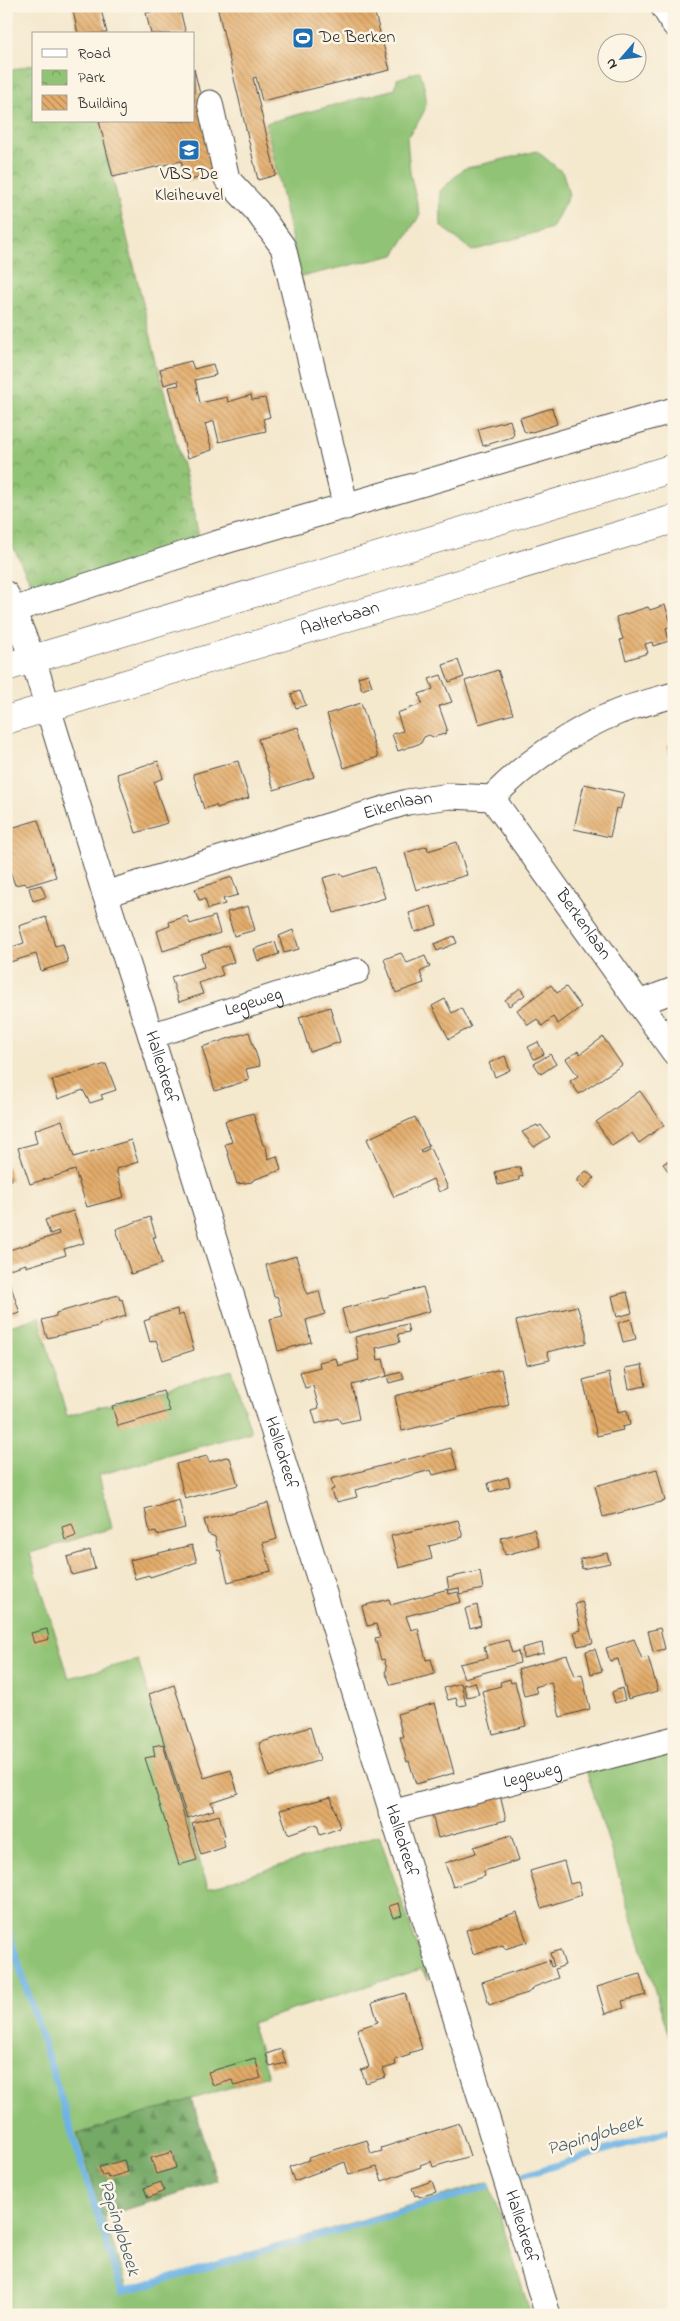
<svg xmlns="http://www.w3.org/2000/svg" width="680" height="2321" font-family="'Indie Flower',sans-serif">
	<defs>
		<pattern id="forest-firs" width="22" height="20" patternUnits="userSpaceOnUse" patternTransform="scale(1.25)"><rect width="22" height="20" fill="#74a966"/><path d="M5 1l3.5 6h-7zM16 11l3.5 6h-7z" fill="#5f8a54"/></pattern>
		<pattern id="park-crowns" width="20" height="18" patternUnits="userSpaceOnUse" patternTransform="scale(1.25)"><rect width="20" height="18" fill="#90c374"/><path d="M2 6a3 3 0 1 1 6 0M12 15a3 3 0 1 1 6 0" fill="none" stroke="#769f5f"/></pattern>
		<pattern id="building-back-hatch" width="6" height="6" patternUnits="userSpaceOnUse" patternTransform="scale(1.25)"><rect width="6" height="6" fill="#e3ac6a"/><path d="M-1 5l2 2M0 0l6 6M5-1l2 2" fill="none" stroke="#b88c57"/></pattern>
	</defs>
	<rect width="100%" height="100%" fill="#fcf5e5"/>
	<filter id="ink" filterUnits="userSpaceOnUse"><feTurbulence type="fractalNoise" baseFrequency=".02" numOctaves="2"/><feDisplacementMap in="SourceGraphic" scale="10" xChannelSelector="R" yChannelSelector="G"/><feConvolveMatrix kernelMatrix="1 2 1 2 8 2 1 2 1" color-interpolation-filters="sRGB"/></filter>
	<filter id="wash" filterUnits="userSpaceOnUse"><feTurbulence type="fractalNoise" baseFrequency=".0096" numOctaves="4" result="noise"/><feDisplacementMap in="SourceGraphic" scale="20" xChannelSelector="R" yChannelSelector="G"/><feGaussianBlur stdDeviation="1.12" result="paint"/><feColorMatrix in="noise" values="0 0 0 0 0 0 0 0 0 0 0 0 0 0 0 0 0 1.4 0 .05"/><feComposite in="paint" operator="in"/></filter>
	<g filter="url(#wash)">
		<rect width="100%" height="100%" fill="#f4e8cd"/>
		<path fill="#90c374" stroke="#5e7750" d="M420 71C430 108 429 106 407 138L410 173 420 215 394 255 300 277 266 123 395 89 397 79Z
			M537 151 563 173 569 195 552 228 472 251 441 226 440 191 463 169Z
			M39 1317 67 1416 232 1370 251 1432 99 1475 112 1528 30 1553 69 1678 138 1660 208 1888 379 1835 429 1980 421 1969 251 2023 268 2076 78 2134 127 2289 489 2182 531 2315H6V1327Z
			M674 1747V2052L586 1770Z"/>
		<path fill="url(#forest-firs)" stroke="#506a48" d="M192 2099 217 2181 103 2217 78 2134Z"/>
		<path fill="url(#park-crowns)" stroke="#5e7750" d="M34 64V121H99L200 540 36 594 6 532V72Z"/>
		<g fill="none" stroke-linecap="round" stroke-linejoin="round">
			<path stroke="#6db3e4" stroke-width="7" d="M6 1924 122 2292 488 2187
				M525 2175 674 2129"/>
		</g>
		<g id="blocks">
			<path fill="url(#building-back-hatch)" d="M72 6H100L107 33 78 34Z
				M176 6H179L186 34H151L146 13Z
				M217 6H373L390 70 262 101 256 77 253 78 276 175 258 180Z
				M194 69 219 173 186 181 181 161 113 177 99 121H194Z
				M191 361 194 369 213 364 216 375 195 380 200 403 227 397 228 402 251 395 252 400 265 398 270 417 263 419 266 431 219 442 214 421 205 424 212 450 188 458 169 387 179 385 178 381 164 385 160 369Z
				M552 408 557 424 529 433 524 431 520 418Z
				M510 420 514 434 512 437 483 446 478 429Z
				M665 605 672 626 666 628 669 641 653 646 652 642 645 644 648 653 626 660 620 640 623 639 616 617 648 607 650 610Z
				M458 660 464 677 449 682 443 665Z
				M498 670 513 714 479 724 465 681Z
				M368 674 372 686 362 690 358 677Z
				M441 675 452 702 439 706 447 729 445 734 433 737 429 735 424 737 421 743 398 751 392 734 403 731 397 713 422 704 419 694 433 689 429 679Z
				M300 691 306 705 296 708 291 694Z
				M361 703 378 757 344 768 327 714Z
				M298 727 314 777 274 790 258 739Z
				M674 743V765L673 766 667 745Z
				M158 761 163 778 154 782 167 823 136 833 117 774Z
				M238 761 249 798 217 808 216 805 204 809 193 774Z
				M584 784 624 793 620 809 616 808 610 837 574 829Z
				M38 820 56 877 27 886 25 883 15 885 6 860V833L12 831 11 828Z
				M457 842 467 875 416 890 405 853 427 846 428 851Z
				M375 867 385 898 334 913 323 878 341 873 343 877Z
				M232 877 238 895 223 899 225 904 208 909 205 899 199 900 195 889Z
				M41 885 46 897 33 901 29 888Z
				M248 906 255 930 234 936 227 912Z
				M431 906 437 925 415 932 409 913Z
				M187 916 190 924 215 916 220 933 163 951 157 931 170 926 169 922Z
				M46 917 55 946 63 944 68 962 41 971 36 954 10 962 6 949 24 943 19 926Z
				M293 930 299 949 284 953 279 936Z
				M454 936 457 943 437 951 434 944Z
				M275 942 279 954 258 961 254 949Z
				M228 945 234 962 220 967 223 975 199 983 203 994 179 1002 171 977 204 967 201 954Z
				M401 953 407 963 425 956 430 967 420 972 424 983 396 993 384 959Z
				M551 985 557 993 566 987 581 1007 558 1024 553 1017 542 1026 537 1019 528 1025 517 1010Z
				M520 988 525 995 509 1006 505 1000Z
				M445 999 452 1013 461 1008 471 1027 449 1039 432 1006Z
				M330 1007 340 1042 310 1052 299 1017Z
				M249 1032 260 1066 246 1069 249 1080 215 1091 202 1047Z
				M603 1037 622 1065 579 1094 570 1081 578 1076 566 1059 578 1051 580 1054Z
				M538 1042 544 1054 534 1059 528 1047Z
				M550 1054 556 1064 541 1074 534 1064Z
				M505 1056 510 1070 495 1077 489 1063Z
				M106 1064 116 1090 101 1095 103 1099 90 1103 83 1090 58 1099 52 1080Z
				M640 1091 664 1125 639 1143 632 1133 612 1146 596 1122Z
				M253 1113 263 1145 266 1146 268 1159 277 1156 281 1170 253 1180 252 1182 237 1184 225 1144 232 1142 225 1121Z
				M415 1117 429 1146 420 1150 421 1153 430 1148 448 1188 439 1192 433 1179 394 1197 367 1139Z
				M62 1120 74 1157 131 1140 138 1162 116 1169 124 1197 87 1207 75 1170 30 1184 18 1148 37 1143 34 1130Z
				M537 1125 538 1127 541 1125 550 1137 534 1147 522 1132Z
				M674 1157V1179L663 1164Z
				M8 1166 12 1180 6 1182V1167Z
				M516 1167H520L523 1176 519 1177V1180L498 1185 495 1172Z
				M586 1171 594 1178 584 1189 576 1181Z
				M73 1211 84 1243 64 1249 66 1255 26 1267V1264L6 1270V1251L59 1234 58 1231 50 1234 45 1220Z
				M150 1217 156 1237H153L162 1264 131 1274 116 1229Z
				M296 1256 307 1294 319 1291 325 1314 306 1320 311 1342 278 1351 270 1319 283 1316 277 1296 274 1297 266 1265Z
				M6 1272 20 1313 6 1317Z
				M423 1287 430 1311 348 1333 342 1309Z
				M627 1292 632 1313 617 1317 612 1296Z
				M118 1295 120 1300 122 1299 126 1316 99 1324V1326L47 1338 42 1320 56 1316V1313Z
				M577 1306 586 1332V1343L547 1352 550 1360 527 1365 516 1321Z
				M177 1309 178 1316 183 1314 194 1350 163 1360 156 1340 150 1342 144 1321 150 1319V1317Z
				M631 1319 636 1339 623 1342 618 1323Z
				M407 1324 409 1332 398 1334 400 1342 376 1348 378 1360 383 1359 387 1376 352 1385 359 1419 341 1423 338 1418 316 1424 312 1410 319 1408 313 1386 305 1388 300 1372 320 1367 319 1362 336 1358 338 1366 359 1360 355 1337Z
				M642 1365 646 1386 629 1389 625 1368Z
				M501 1369 509 1405 402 1431 395 1396Z
				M402 1372 404 1379 389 1383 387 1376Z
				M609 1373 618 1412 627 1410 630 1425 622 1427 623 1430 597 1436 583 1380Z
				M163 1391 170 1411 118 1426 112 1406Z
				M451 1448 457 1469 433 1475 431 1470 355 1490 357 1497 337 1502 336 1499 334 1500 331 1490 334 1489 331 1479Z
				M207 1456 209 1462 226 1457 230 1458 238 1485 185 1499 176 1464Z
				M657 1469 665 1501 603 1517 595 1486Z
				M508 1477 510 1486 490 1492 488 1483Z
				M179 1499 185 1528 157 1535 156 1532 150 1533 145 1509Z
				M268 1503 277 1539 263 1543 271 1571 228 1582 220 1550 218 1551 215 1537 208 1534 204 1520Z
				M458 1520 463 1537 429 1546 432 1559 399 1568 391 1536Z
				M72 1524 76 1536 65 1540 62 1527Z
				M534 1529 539 1546 505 1555 501 1538Z
				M192 1545 197 1562 150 1577 149 1575 135 1579 130 1560Z
				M90 1550 95 1569 72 1575 67 1557Z
				M607 1553 610 1563 582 1569 580 1559Z
				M480 1571 483 1589 460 1594 459 1588 449 1590 447 1578Z
				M448 1589 449 1594 458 1592 461 1602 406 1616 411 1630 418 1628 426 1660 431 1659 435 1674 391 1685 385 1672 387 1669 384 1659 381 1660 375 1638 380 1637 376 1624 367 1626 362 1606 389 1599 391 1605Z
				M582 1601 593 1643 578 1646 574 1632 581 1630 575 1603Z
				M477 1605 481 1625 470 1628 465 1609Z
				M660 1628 665 1649 653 1652 648 1631Z
				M47 1629 49 1639 34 1643 31 1633Z
				M634 1639 642 1659 648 1657 658 1691 628 1699 618 1659 610 1661 606 1648Z
				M508 1640 512 1653 518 1651 520 1663 464 1678 459 1664 487 1658 484 1646Z
				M542 1643 544 1653 523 1658 522 1648Z
				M595 1649 602 1671 591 1674 586 1651Z
				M567 1655 575 1676 582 1674 590 1709 560 1717 551 1682 535 1687 537 1693 524 1696 518 1669Z
				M510 1679 511 1683 515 1682 526 1726 493 1734 482 1691 501 1686 500 1682Z
				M475 1682 479 1694 467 1697 463 1685Z
				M461 1683 466 1705 458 1706 456 1698 448 1700 444 1688Z
				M174 1685 204 1778 231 1770 238 1793 211 1802 214 1810 187 1818 149 1694Z
				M622 1688 625 1700 615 1703 612 1692Z
				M435 1703 454 1773 416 1784 409 1761 407 1762 402 1744 400 1737H403L397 1714Z
				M310 1727 320 1760 269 1777 259 1743Z
				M163 1744 197 1860 179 1865 145 1758 155 1756 153 1746Z
				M500 1795 506 1820 438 1838 432 1814Z
				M331 1797 340 1828 320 1835 317 1824 288 1834 280 1810Z
				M219 1815 225 1836 222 1837 225 1847 201 1855 192 1823Z
				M511 1835 519 1860 484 1871 485 1876 453 1887 445 1863 476 1853 474 1847Z
				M564 1861 570 1884 578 1882 582 1895 541 1908 530 1871Z
				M399 1903 402 1915 393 1918 389 1906Z
				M517 1912 527 1942 505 1949 503 1945 473 1954 466 1930Z
				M560 1950 565 1965 555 1969 558 1978 534 1987 528 1993 489 2005 482 1982 549 1960 551 1967 554 1966 550 1953Z
				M640 1974 646 1995 622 2001 624 2008 605 2014 597 1987Z
				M405 1993 422 2049 409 2053 410 2055 395 2060 396 2065 383 2069 386 2077 366 2083 361 2070 369 2067 357 2029 378 2022 372 2003Z
				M281 2049 286 2063 270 2067 266 2054Z
				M255 2058 261 2078 234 2086 232 2080 213 2086 208 2072Z
				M459 2123 470 2156 433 2167 431 2161 420 2165 421 2167 382 2181 377 2167 349 2175 345 2162 294 2181 289 2167 309 2160 308 2158 367 2140 371 2154 382 2151 381 2148Z
				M172 2152 176 2168 156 2174 151 2158Z
				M124 2160 128 2172 108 2178 107 2174 102 2175 99 2167Z
				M432 2181 436 2192 419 2197 418 2195 415 2196 412 2188Z
				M161 2182 164 2191 148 2198 144 2188Z"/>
		</g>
	</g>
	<g filter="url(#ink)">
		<use href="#blocks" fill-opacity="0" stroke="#494743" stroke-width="1"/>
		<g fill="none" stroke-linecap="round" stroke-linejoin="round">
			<g stroke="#494743" stroke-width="27">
				<g id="minor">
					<path d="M663 6 674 24"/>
					<path d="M210 103 227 179 257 211 283 247 346 507"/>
					<path id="s1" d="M6 594 33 659 105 894 151 1036 548 2315"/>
					<path d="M13 610 215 544 674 410"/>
					<path id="s2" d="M492 798 674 1052"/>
					<path id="s3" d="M105 894 407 802 450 796 492 798C524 764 574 729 618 712 636 705 656 700 674 695"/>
					<path d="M639 1003 674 990"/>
					<path id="s4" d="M151 1036 331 978 357 971"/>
					<path id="s5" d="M391 1813 674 1739"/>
				</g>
			</g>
			<g stroke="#494743" stroke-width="29">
				<g id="trunk">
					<path d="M6 667 674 468"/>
					<path id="s6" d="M6 720 674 519"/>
				</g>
			</g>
			<use href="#minor" stroke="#fff" stroke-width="25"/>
			<use href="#trunk" stroke="#fff" stroke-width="28"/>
		</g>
	</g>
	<defs>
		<g id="stadium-square" transform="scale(1.125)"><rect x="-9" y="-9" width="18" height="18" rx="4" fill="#1f6fb2" stroke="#fcf5e5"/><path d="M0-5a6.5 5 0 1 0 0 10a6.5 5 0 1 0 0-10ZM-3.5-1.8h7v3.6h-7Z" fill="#fff"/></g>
		<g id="school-square" transform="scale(1.125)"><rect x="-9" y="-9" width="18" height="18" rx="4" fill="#1f6fb2" stroke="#fcf5e5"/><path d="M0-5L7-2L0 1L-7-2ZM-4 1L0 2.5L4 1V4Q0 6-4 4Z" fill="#fff"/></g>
	</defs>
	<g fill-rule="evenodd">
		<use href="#stadium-square" x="303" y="38"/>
		<use href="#school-square" x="189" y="150"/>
	</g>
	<g text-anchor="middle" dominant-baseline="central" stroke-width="5" stroke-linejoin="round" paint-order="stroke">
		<g font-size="18" fill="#2b2b2b" stroke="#fcf5e5" text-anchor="start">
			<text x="319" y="38">De Berken</text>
			<text x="189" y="175" text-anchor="middle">VBS De<tspan x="189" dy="21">Kleiheuvel</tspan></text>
		</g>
		<g font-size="18" fill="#2b2b2b" stroke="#fcf5e5">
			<text stroke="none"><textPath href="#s6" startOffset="349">Aalterbaan</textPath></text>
			<text stroke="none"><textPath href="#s3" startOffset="306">Eikenlaan</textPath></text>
			<text stroke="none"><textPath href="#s2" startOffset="156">Berkenlaan</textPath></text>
			<text stroke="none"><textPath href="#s4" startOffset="108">Legeweg</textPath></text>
			<text stroke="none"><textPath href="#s1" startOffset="498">Halledreef</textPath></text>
			<text stroke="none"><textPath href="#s1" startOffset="902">Halledreef</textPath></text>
			<text stroke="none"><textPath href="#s5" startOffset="146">Legeweg</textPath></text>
			<text stroke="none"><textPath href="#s1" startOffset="1308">Halledreef</textPath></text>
			<text stroke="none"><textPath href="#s1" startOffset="1712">Halledreef</textPath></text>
		</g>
		<g font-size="19" font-style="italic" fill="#425b6c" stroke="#fcf5e5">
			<text transform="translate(595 2136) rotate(-17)">Papinglobeek</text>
			<text transform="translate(119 2228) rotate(73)">Papinglobeek</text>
		</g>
	</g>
	<rect width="680" height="2321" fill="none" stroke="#fcf5e5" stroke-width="25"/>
	<rect x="32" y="32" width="162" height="90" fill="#fcf5e5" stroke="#a8a49b"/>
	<rect x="42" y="49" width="25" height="8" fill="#ffffff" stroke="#a8a49b"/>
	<text x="78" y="58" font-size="15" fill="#2b2b2b">Road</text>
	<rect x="42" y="70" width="25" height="15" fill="url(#park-crowns)" stroke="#a8a49b"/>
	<text x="78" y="82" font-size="15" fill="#2b2b2b">Park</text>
	<rect x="42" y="95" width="25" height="15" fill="url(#building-back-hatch)" stroke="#a8a49b"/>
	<text x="78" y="108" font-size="15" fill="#2b2b2b">Building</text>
	<g transform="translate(622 58) rotate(242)"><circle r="24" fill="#fcf5e5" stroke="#a8a49b"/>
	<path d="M0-4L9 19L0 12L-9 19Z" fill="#1f6fb2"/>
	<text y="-8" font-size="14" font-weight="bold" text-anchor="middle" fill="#2b2b2b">N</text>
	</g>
</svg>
